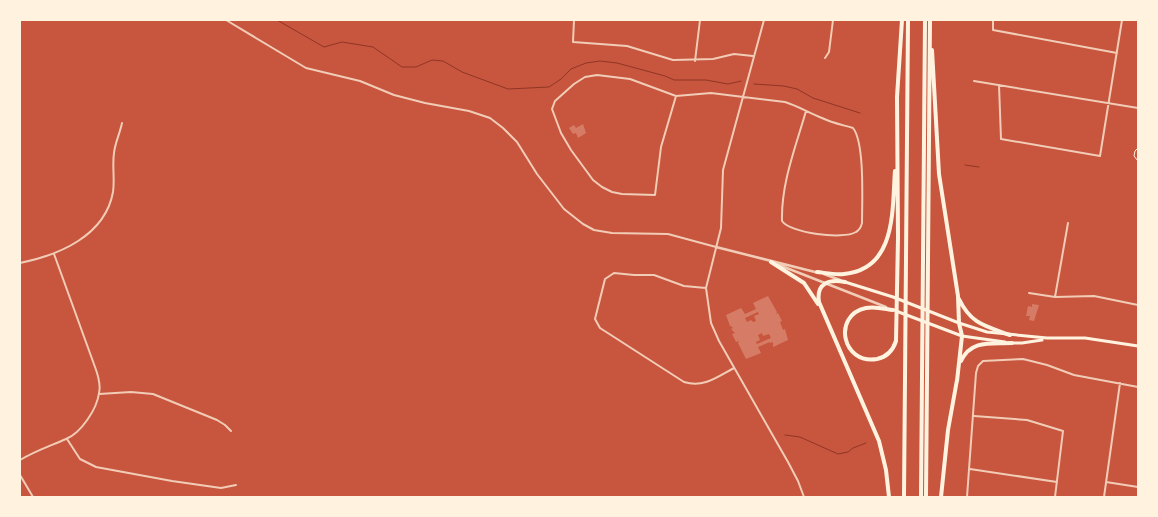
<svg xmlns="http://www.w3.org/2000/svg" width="1158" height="517" font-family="'Exo 2',sans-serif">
	<rect width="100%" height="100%" fill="#c8553d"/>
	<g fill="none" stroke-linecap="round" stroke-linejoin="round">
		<path stroke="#8f3625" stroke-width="1" d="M277 20 324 47 342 42 373 47 402 67H416L432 60 443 61 462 72 508 89 549 87 561 79 571 69 586 63 600 61 617 63 665 76 674 80H706L728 84 741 81
			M754 84 784 86 797 89 813 98 860 113
			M965 165 979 167
			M785 435 800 437 838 454 848 452 853 448 866 443"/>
	</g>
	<path fill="#d67c66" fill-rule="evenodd" d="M583 124 586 133 578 138 576 133 573 134 569 128 574 125 576 128Z
		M768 296 777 312 776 314 778 313 782 321 780 322 783 330 785 329 788 340 773 347V342L770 343V342L758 347 761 353 746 359 738 343 739 341 736 342 732 334 735 333 731 329 733 328 731 326H730L726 315 741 308 745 314 756 309 753 303ZM758 312 759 314 754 316 756 321 753 322 751 320 747 322 745 318ZM762 333 763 336 769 334 771 338 757 344 756 342 760 340 758 335Z
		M1032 304 1039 305 1034 321 1029 320 1030 316H1026L1028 306 1032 307Z"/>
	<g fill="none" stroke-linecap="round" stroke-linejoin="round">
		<path stroke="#fff3e0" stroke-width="1" d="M1138 148 1135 151 1134 156 1138 161"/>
		<path stroke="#f1ccb7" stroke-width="2" d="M226 20 306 68 360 81 394 95 425 103 469 111 490 118 503 128 517 142 537 174 564 209 583 224 594 230 612 233 668 234 716 247
			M574 20 573 42 627 46 673 60 713 59 734 54 753 56
			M764 20 723 170 721 228 706 288 711 323 719 341 788 462 798 481 804 497
			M993 20V30L1117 53
			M825 58 829 52 833 20
			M695 61 700 20
			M974 81 1138 108
			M999 85 1001 139 1100 156 1122 20
			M676 96 661 147 655 195 622 194 612 192 602 187 593 180 571 150 561 133 552 109 555 101 574 84 585 77 597 75 630 79 676 96 711 93 785 102C798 106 809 113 822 118 832 123 843 125 853 128 865 143 862 202 862 223 861 227 860 230 856 232 843 240 790 233 782 221 781 183 796 146 806 111
			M20 263C59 255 105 236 113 192 115 179 112 166 114 153 115 143 120 133 122 123
			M706 288 684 286 654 275H634L614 273 605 279 595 319 600 328 684 382C704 388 717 377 734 368
			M1029 293 1055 297 1094 296 1138 305
			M1055 297 1068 223
			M99 394 131 392 153 394 217 420 225 425 231 431
			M974 416 1027 420 1063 431 1055 497
			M67 439 80 459 96 467 172 481 221 488 236 485
			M20 460C35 451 50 446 66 439 81 433 97 409 99 393 101 385 98 375 95 367L54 254
			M970 469 1057 482
			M20 475 33 497
			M1106 482 1138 487
			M967 497 976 373 978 366 983 361 1023 359 1047 365 1074 375 1138 387
			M1104 497 1120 383"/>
		<path stroke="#f1ccb7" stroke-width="2.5" d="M716 247 819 273
			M779 265 886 307
			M824 274 840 280"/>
		<path stroke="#fff3e0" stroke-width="3" d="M845 282 893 297 959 323 987 332 1047 338H1085L1138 346
			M896 311 962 336 1005 342
			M1011 343H1022L1042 340"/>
		<path stroke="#fff3e0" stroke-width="4" d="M932 50 939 174 958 296 959 323 962 336 957 381
			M771 262 804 283 818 304
			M817 272C826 273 835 275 844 274 897 269 892 209 895 171
			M845 282C829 279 816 283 819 302L879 441 886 470 889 497
			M959 299C971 324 985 326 1010 335
			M893 310C885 309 875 306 866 308 832 315 842 365 877 359 887 357 893 350 896 341L898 238 897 97 902 20
			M961 361C971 339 992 344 1012 343
			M904 497 908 20
			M921 497 925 20
			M926 497 930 20
			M941 497 948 430 957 380"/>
	</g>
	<rect width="1158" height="517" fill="none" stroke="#fff3e0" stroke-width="42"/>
</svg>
